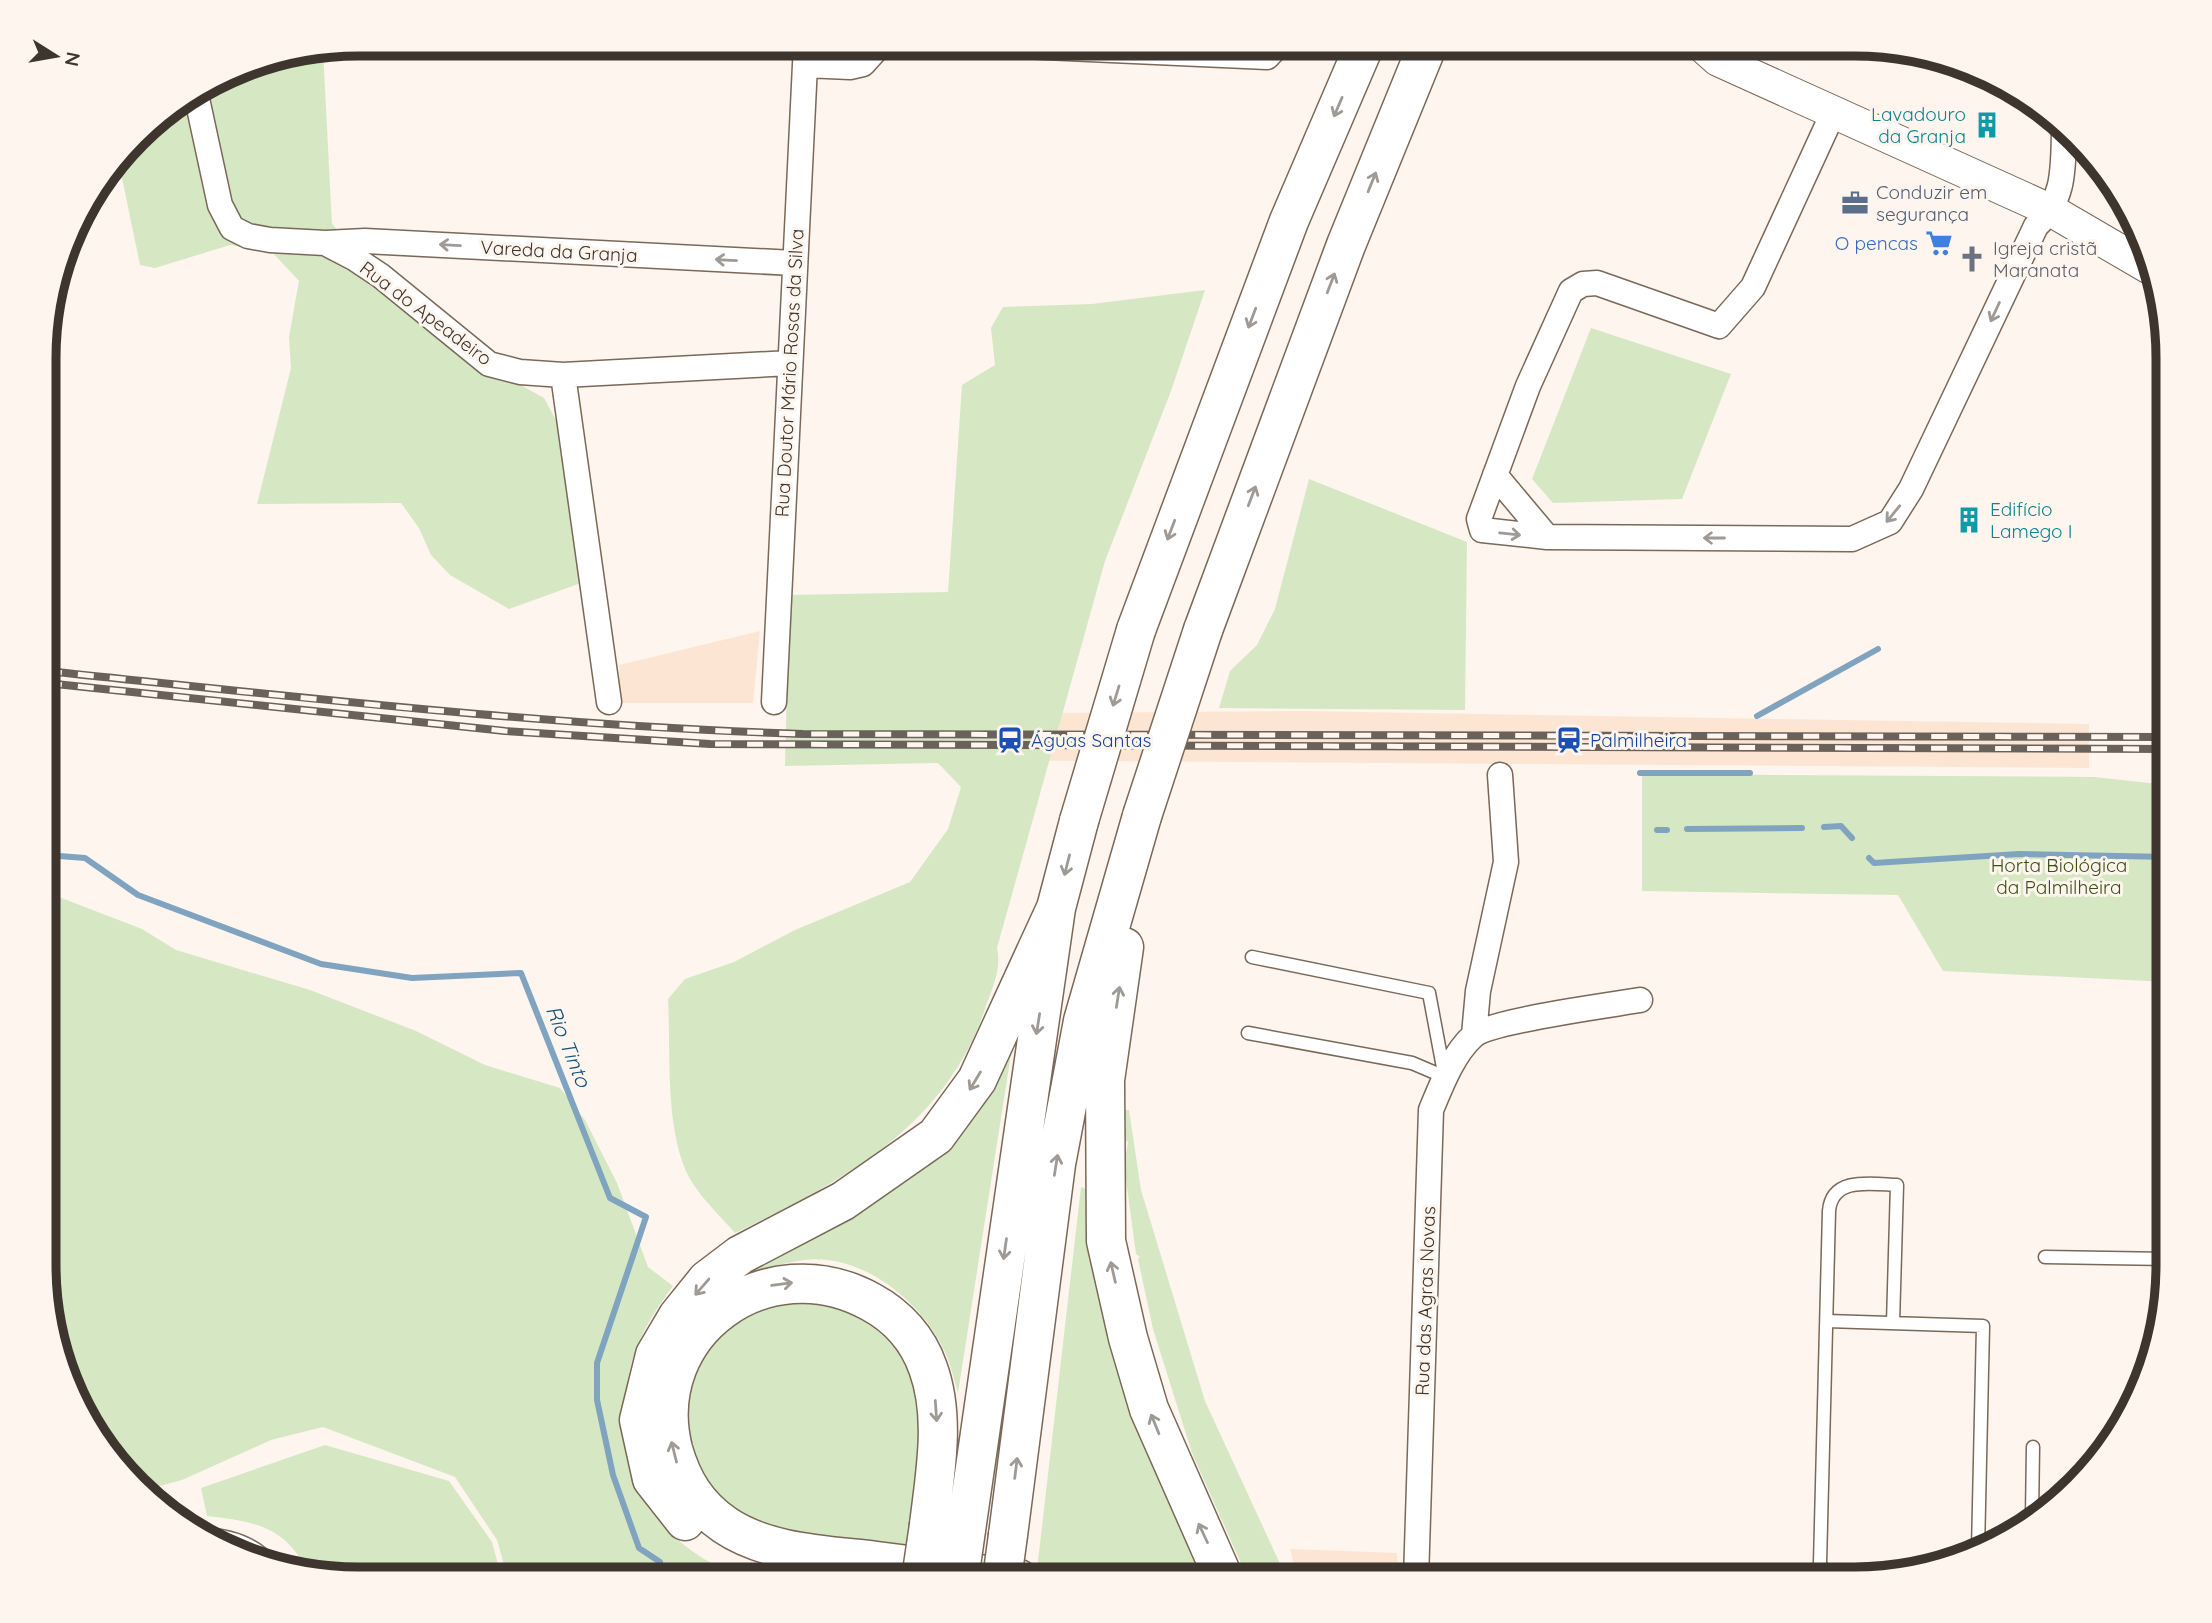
<svg xmlns="http://www.w3.org/2000/svg" width="2212" height="1623" font-family="Quicksand,sans-serif">
	<rect width="100%" height="100%" fill="#fef5ee"/>
	<path fill="#fce6d3" d="M760 631 753 703H620L619 665Z
		M1299 711 2089 724V768L802 759 803 715Z
		M1290 1549 1397 1553 1398 1579H1297Z"/>
	<path fill="#d6e8c3" d="M323 51 332 224 396 293 497 372 544 398 565 437 581 583 509 609 450 575 431 555 419 528 401 503 257 504 291 368 289 337 299 281 271 251 230 245 155 268 140 265 119 163 151 122 238 68Z
		M1205 290 1171 391 1105 561 997 948C1002 969 992 988 985 1009 945 1128 841 1182 735 1233 720 1216 701 1198 690 1179 664 1131 671 1053 668 999L685 979 734 962 795 930 910 882 948 829 961 787 938 763 785 766 789 595 948 592 962 385 995 365 991 328 1003 307 1092 304Z
		M1591 328 1731 374 1682 499 1553 503 1532 479Z
		M1309 479 1467 542 1465 710 1219 708 1230 671 1257 645 1275 609Z
		M1642 774 2094 777 2168 785V982L1943 971 1898 895 1642 891Z
		M46 892 142 929 176 950 310 990 416 1031 485 1065 560 1088 585 1120 617 1183 648 1267 673 1286C631 1343 618 1380 632 1451 644 1517 677 1549 737 1576L736 1579H508L497 1540 455 1477 323 1427 271 1440 182 1480 145 1490 86 1422 46 1305Z
		M1011 1054 958 1393C954 1380 951 1365 945 1352 923 1303 862 1252 804 1260 772 1264 742 1278 713 1291L973 1112Z
		M1125 1110H1129L1141 1190 1205 1401 1287 1579H1248L1192 1453 1153 1329 1138 1259 1140 1257 1136 1254 1124 1165 1128 1142 1124 1140Z
		M1081 1187 1088 1190 1211 1579H1097L1037 1570Z
		M801 1295 880 1321 904 1354 919 1394 925 1429 909 1546C854 1540 779 1542 734 1510 713 1495 702 1478 692 1456 665 1392 700 1332 759 1302 770 1297 788 1297 801 1295Z
		M325 1445 449 1481 492 1542 502 1579H338L307 1571C286 1526 252 1521 207 1516L201 1488Z"/>
	<g fill="none" stroke-linecap="round" stroke-linejoin="round">
		<path stroke="#80a4c0" stroke-width="6" d="M1757 716 1878 649
			M1640 773H1750
			M1824 827 1841 826 1852 838
			M1687 829 1802 828
			M1657 830H1667
			M46 855 85 858 138 895 321 964 412 978 521 973 610 1198 646 1217 597 1363V1400L613 1475 639 1548 660 1562 657 1579
			M1869 858 1874 863 2019 854 2168 857"/>
		<g stroke="#7a6858" stroke-width="15">
			<path id="service" d="M1252 957 1429 993 1444 1073
				M1248 1033 1412 1063 1445 1077
				M2045 1257 2168 1259
				M1827 1321 1983 1326 1978 1550
				M2032 1515 2033 1447
				M201 1534C228 1535 254 1542 271 1563
				M1826 1579 1820 1563 1829 1211C1832 1176 1872 1184 1897 1185L1893 1323"/>
		</g>
		<g stroke="#7a6858" stroke-width="27">
			<path id="minor" d="M980 44 1267 57 1279 44
				M805 65 850 67 863 64 881 44
				M196 94 220 205 232 228 248 236 270 240 325 243 354 258 381 276 489 364 520 372 563 375 790 363
				M1834 111 1753 287 1719 326 1597 283 1583 284 1571 291 1528 386 1479 519 1482 530 1547 537 1852 539 1890 522 1911 489 2036 226C2065 199 2063 169 2064 132
				M326 243 365 241 794 263
				M563 375 609 702
				M1495 475 1547 537
				M774 702 806 44
				M1474 1035 1478 991 1506 862 1500 775
				M1416 1579 1431 1110C1441 1086 1453 1054 1473 1036 1489 1021 1611 1005 1640 1000"/>
		</g>
		<g stroke="#7a6858" stroke-width="34">
			<path id="tertiary" d="M1700 44 1718 60 2052 211 2148 267"/>
		</g>
		<g stroke="#7a6858" stroke-width="41">
			<path id="motorway" d="M1136 630 1289 221 1365 44
				M1203 630 1346 245 1428 44
				M1124 947 1105 1080 1106 1241 1128 1338 1149 1409 1224 1579
				M685 1521 652 1479 639 1420 655 1355 678 1316 707 1280 740 1255 843 1201 936 1136 977 1080 1056 908
				M929 1525C935 1474 946 1417 928 1368 918 1339 897 1316 871 1302 767 1244 644 1332 673 1449 682 1481 697 1506 725 1525 768 1554 828 1555 877 1561 925 1567 972 1573 1019 1579
				M966 1530 1056 908 1079 821
				M1008 1535 1056 1164 1083 1021 1142 816"/>
		</g>
		<use href="#service" stroke="#fff" stroke-width="12"/>
		<use href="#minor" stroke="#fff" stroke-width="24"/>
		<use href="#tertiary" stroke="#fff" stroke-width="32"/>
		<use href="#motorway" stroke="#fff" stroke-width="38"/>
		<g stroke="#69615a" stroke-width="8">
			<path id="rail" d="M46 671C298 697 549 726 803 734L2168 737
				M46 683 505 731 710 744 2168 749"/>
		</g>
		<use href="#rail" stroke="#fef5ee" stroke-width="5" stroke-dasharray="16" stroke-linecap="butt"/>
		<g stroke="#7a6858" stroke-width="41" stroke-linecap="butt">
			<path id="motorway-bridge" d="M1142 816 1203 630
				M1079 821 1136 630
				M921 1579 929 1525
				M959 1579 966 1530
				M1002 1579 1008 1535"/>
		</g>
		<use href="#motorway-bridge" stroke="#fff" stroke-width="38"/>
	</g>
	<defs><path id="oneway-shaft" d="M-6 0H5M1.5-3L5.5 0L1.5 3" fill="none" stroke-width="1.6" stroke-linecap="round" stroke-linejoin="round" transform="scale(1.75)"/></defs>
	<g stroke="#9e9a96">
		<use href="#oneway-shaft" transform="translate(1338 107) rotate(113)"/>
		<use href="#oneway-shaft" transform="translate(1372 182) rotate(-68)"/>
		<use href="#oneway-shaft" transform="translate(450 245) rotate(-177)"/>
		<use href="#oneway-shaft" transform="translate(726 260) rotate(-177)"/>
		<use href="#oneway-shaft" transform="translate(1331 283) rotate(-69)"/>
		<use href="#oneway-shaft" transform="translate(1995 312) rotate(115)"/>
		<use href="#oneway-shaft" transform="translate(1252 318) rotate(111)"/>
		<use href="#oneway-shaft" transform="translate(1252 496) rotate(-69)"/>
		<use href="#oneway-shaft" transform="translate(1893 514) rotate(129)"/>
		<use href="#oneway-shaft" transform="translate(1171 530) rotate(111)"/>
		<use href="#oneway-shaft" transform="translate(1510 534) rotate(6)"/>
		<use href="#oneway-shaft" transform="translate(1714 538) rotate(180)"/>
		<use href="#oneway-shaft" transform="translate(1116 696) rotate(107)"/>
		<use href="#oneway-shaft" transform="translate(1067 865) rotate(104)"/>
		<use href="#oneway-shaft" transform="translate(1118 997) rotate(-81)"/>
		<use href="#oneway-shaft" transform="translate(1038 1024) rotate(99)"/>
		<use href="#oneway-shaft" transform="translate(975 1081) rotate(121)"/>
		<use href="#oneway-shaft" transform="translate(1056 1165) rotate(-81)"/>
		<use href="#oneway-shaft" transform="translate(1005 1249) rotate(98)"/>
		<use href="#oneway-shaft" transform="translate(1113 1272) rotate(-103)"/>
		<use href="#oneway-shaft" transform="translate(782 1284) rotate(-8)"/>
		<use href="#oneway-shaft" transform="translate(702 1287) rotate(131)"/>
		<use href="#oneway-shaft" transform="translate(936 1411) rotate(86)"/>
		<use href="#oneway-shaft" transform="translate(1155 1424) rotate(-112)"/>
		<use href="#oneway-shaft" transform="translate(674 1452) rotate(-104)"/>
		<use href="#oneway-shaft" transform="translate(1016 1468) rotate(-83)"/>
		<use href="#oneway-shaft" transform="translate(1203 1533) rotate(-115)"/>
	</g>
	<defs>
		<g id="building-bare" transform="scale(2.1)"><path d="M-4-6H4V6H1V3H-1V6H-4ZM-2.5-4.3h1.7v1.8h-1.7ZM.8-4.3h1.7v1.8H.8ZM-2.5-1h1.7V.8h-1.7ZM.8-1h1.7V.8H.8Z" fill="#0f9aa8" stroke="#fef5ee" stroke-width="2.5" paint-order="stroke"/></g>
		<g id="office-bare" transform="scale(2.1)"><path d="M-6-3h4V-5.5h4V-3h4V5H-6ZM-1-4.5V-3h2v-1.5ZM-6 0V1H6V0Z" fill="#5c6f8a" stroke="#fef5ee" stroke-width="2.5" paint-order="stroke"/></g>
		<g id="supermarket-bare" transform="scale(2.1)"><path d="M-6-5.5h2.5l.6 2H6L4.5 2H-2.5L-4.4-4H-6ZM-1.5 3.2a1.3 1.3 0 1 0 .1 0ZM3 3.2a1.3 1.3 0 1 0 .1 0Z" fill="#3f7fe0" stroke="#fef5ee" stroke-width="2.5" paint-order="stroke"/></g>
		<g id="church-bare" transform="scale(2.1)"><path d="M-1.2-6h2.4v3.5h3.3v2.4h-3.3V6h-2.4V-.1h-3.3v-2.4h3.3Z" fill="#6b7280" stroke="#fef5ee" stroke-width="2.5" paint-order="stroke"/></g>
		<g id="station-bare" transform="scale(2.1)"><path d="M-3-6H3Q5-6 5-4V2Q5 4 3 4L4.5 6H3L1.5 4h-3L-3 6H-4.5L-3 4Q-5 4-5 2V-4Q-5-6-3-6ZM-3.5-4v3h7v-3ZM-3.5 1v1.5H-2V1ZM2 1v1.5H3.5V1Z" fill="#1a4fb4" stroke="#fef5ee" stroke-width="2.5" paint-order="stroke"/></g>
	</defs>
	<g fill-rule="evenodd">
		<use href="#building-bare" x="1987" y="125"/>
		<use href="#office-bare" x="1855" y="203"/>
		<use href="#supermarket-bare" x="1939" y="243"/>
		<use href="#church-bare" x="1972" y="259"/>
		<use href="#building-bare" x="1969" y="520"/>
		<use href="#station-bare" x="1010" y="740"/>
		<use href="#station-bare" x="1569" y="740"/>
	</g>
	<g text-anchor="middle" dominant-baseline="central" stroke-width="6" stroke-linejoin="round" paint-order="stroke">
		<g font-size="19" fill="#0d838f" stroke="#fef5ee" text-anchor="end">
			<text x="1966" y="114">Lavadouro<tspan x="1966" dy="22">da Granja</tspan></text>
			<text x="1990" y="509" text-anchor="start">Edifício<tspan x="1990" dy="22">Lamego I</tspan></text>
		</g>
		<g font-size="19" fill="#4e5e75" stroke="#fef5ee" text-anchor="start">
			<text x="1876" y="192">Conduzir em<tspan x="1876" dy="22">segurança</tspan></text>
		</g>
		<g font-size="19" fill="#366cbe" stroke="#fef5ee" text-anchor="end">
			<text x="1918" y="243">O pencas</text>
		</g>
		<g font-size="19" fill="#5b616d" stroke="#fef5ee" text-anchor="start">
			<text x="1993" y="248">Igreja cristã<tspan x="1993" dy="22">Maranata</tspan></text>
		</g>
		<g font-size="19" fill="#3d352e" stroke="#fef5ee">
			<text transform="translate(559 251) rotate(3)">Vareda da Granja</text>
			<text transform="translate(426 313) rotate(37)">Rua do Apeadeiro</text>
			<text transform="translate(789 373) rotate(-87)">Rua Doutor Mário Rosas da Silva</text>
			<text transform="translate(1425 1301) rotate(-88)">Rua das Agras Novas</text>
		</g>
		<g font-size="19" fill="#164399" stroke="#fef5ee" text-anchor="start">
			<text x="1031" y="740">Águas Santas</text>
			<text x="1590" y="740">Palmilheira</text>
		</g>
		<g font-size="19" fill="#395115" stroke="#fef5ee">
			<text x="2059" y="865">Horta Biológica<tspan x="2059" dy="22">da Palmilheira</tspan></text>
		</g>
		<g font-size="21" font-style="italic" fill="#15527a" stroke="#fef5ee">
			<text transform="translate(569 1046) rotate(68)">Rio Tinto</text>
		</g>
	</g>
	<path d="M0 0H2212V1623H0ZM358 56H1854A302 302 0 0 1 2156 358V1265A302 302 0 0 1 1854 1567H358A302 302 0 0 1 56 1265V358A302 302 0 0 1 358 56Z" fill="#fef5ee" fill-rule="evenodd"/>
	<path fill="none" stroke="#3d352e" stroke-width="9" d="M358 56H1854A302 302 0 0 1 2156 358V1265A302 302 0 0 1 1854 1567H358A302 302 0 0 1 56 1265V358A302 302 0 0 1 358 56Z"/>
	<g transform="translate(56 56) rotate(101)" stroke="#fef5ee" stroke-width="5" paint-order="stroke">
	<path d="M0-5L12 26L0 18L-12 26Z" fill="#3d352e"/>
	<text y="-10" font-size="19" font-weight="bold" text-anchor="middle" fill="#3d352e">N</text>
	</g>
</svg>
